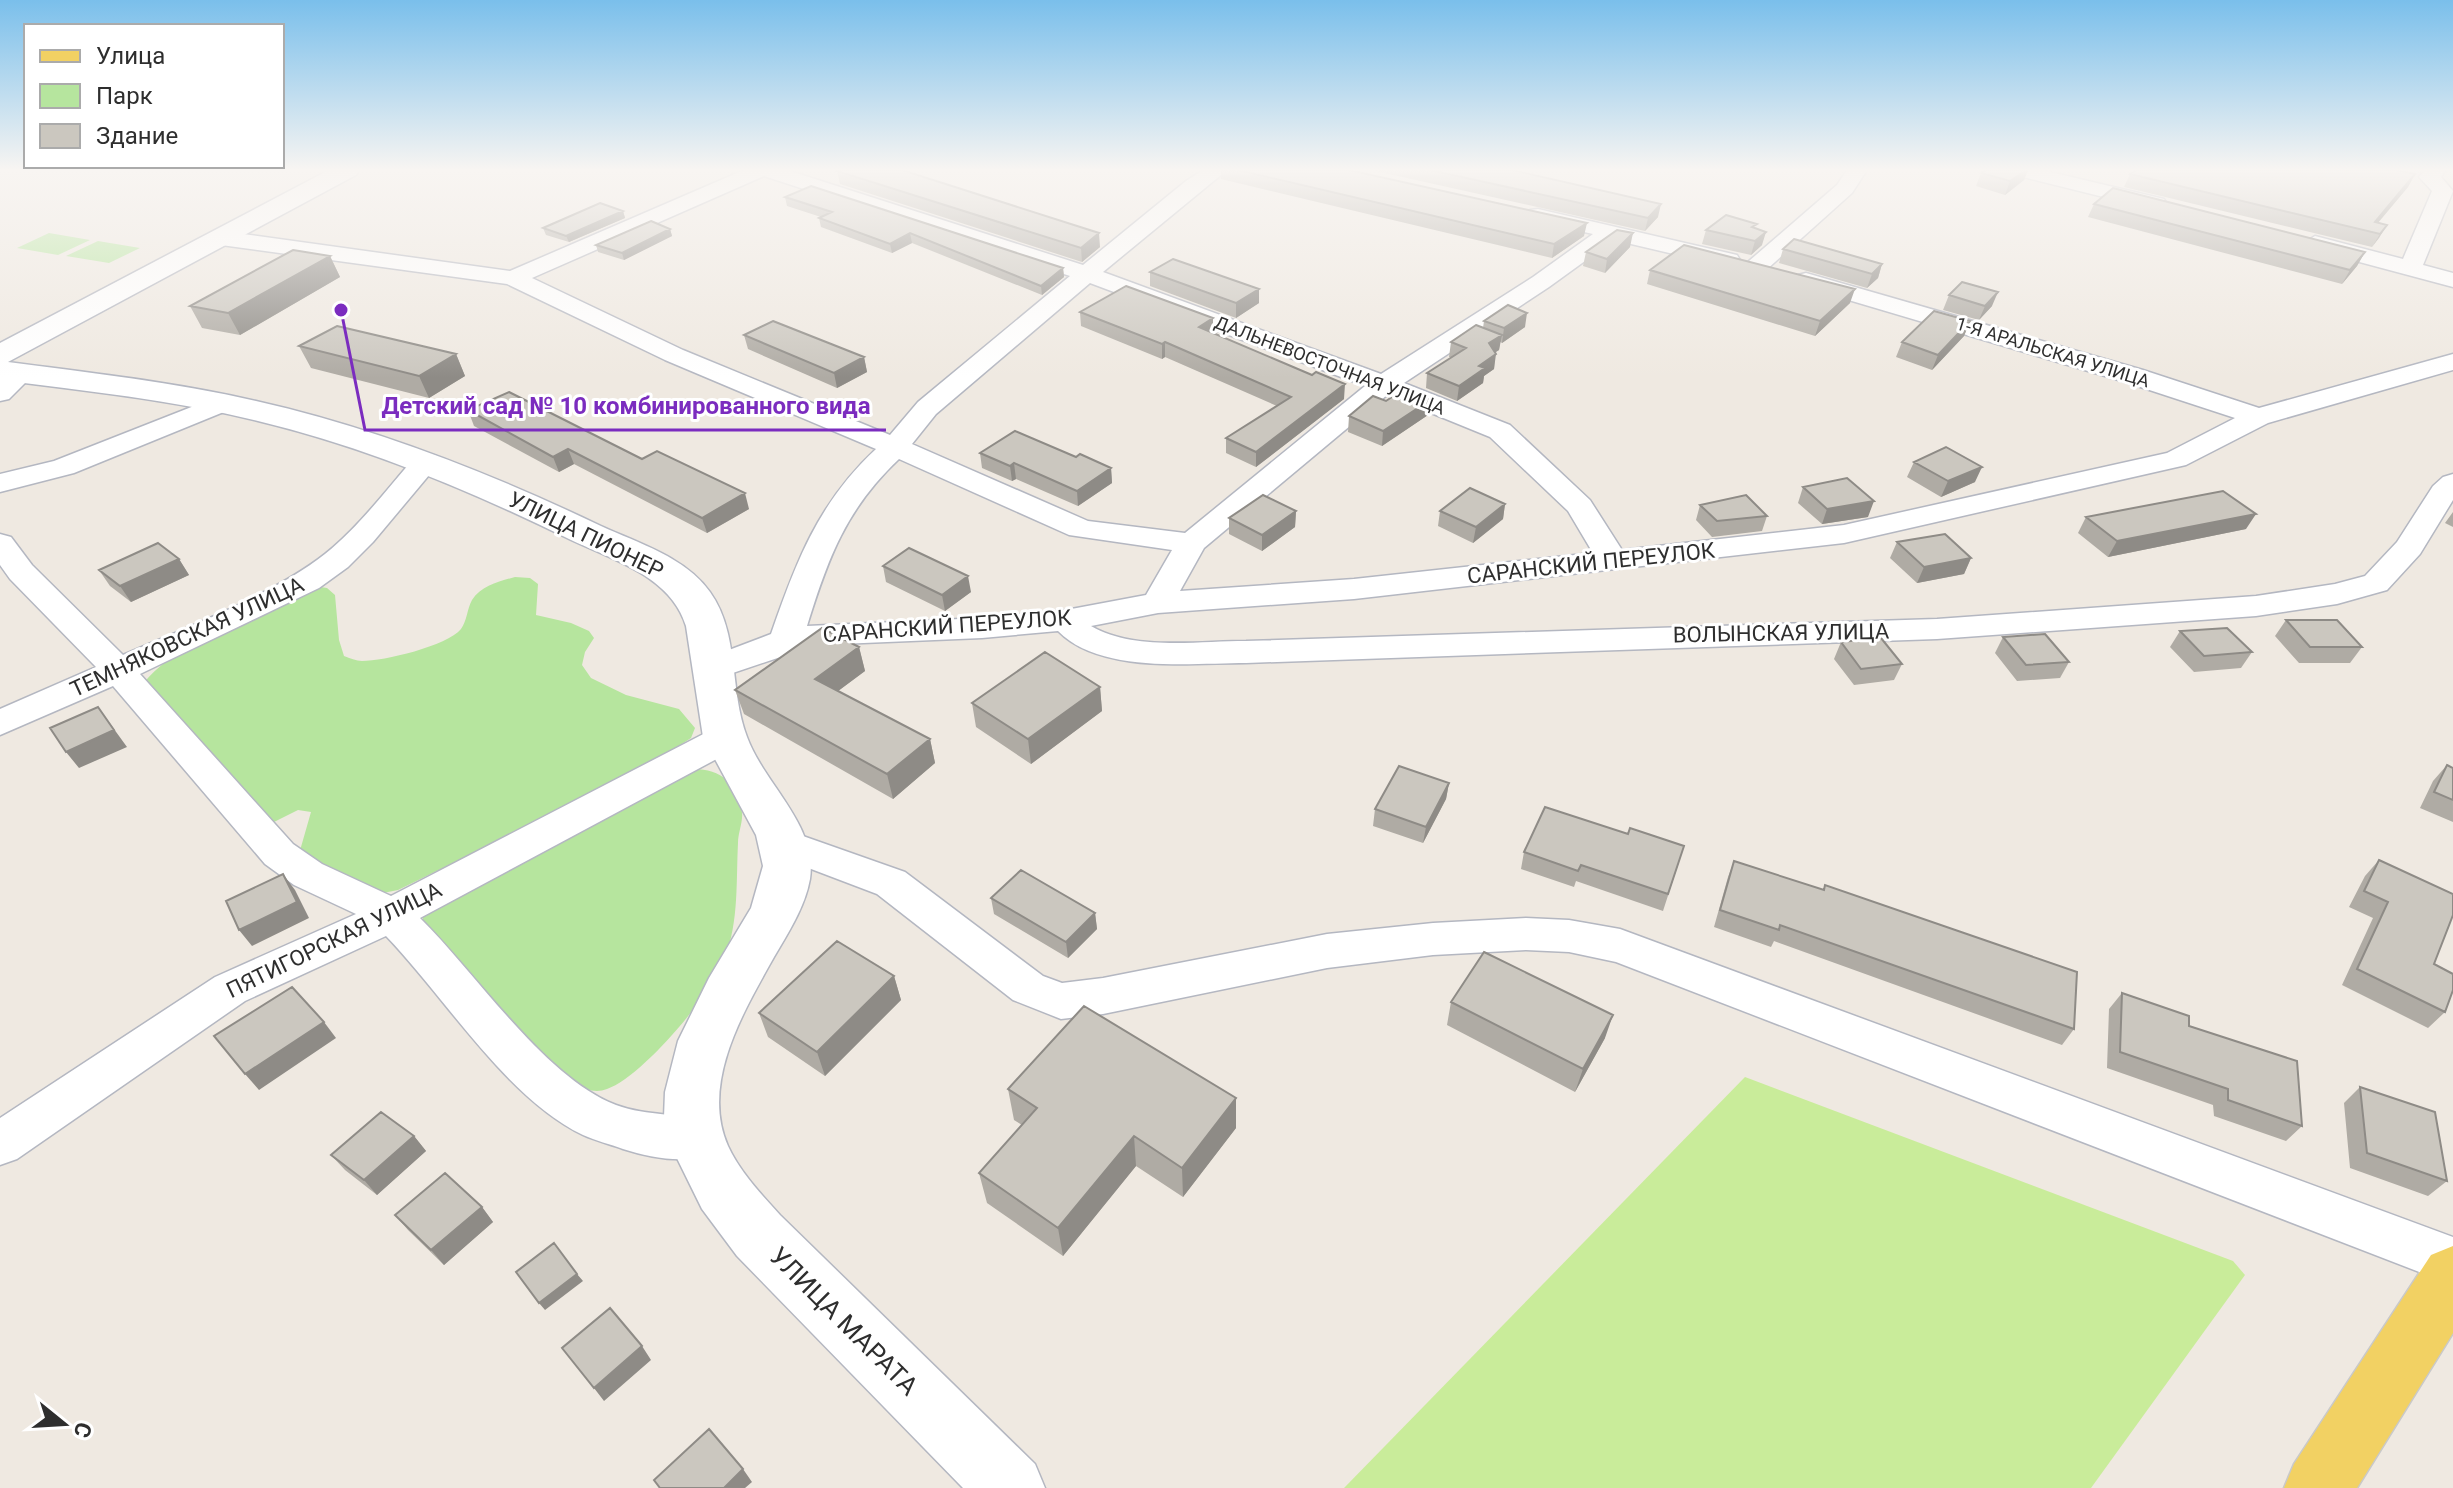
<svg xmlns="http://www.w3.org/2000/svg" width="2453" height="1488" font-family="Roboto,sans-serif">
	<rect width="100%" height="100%" fill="#efe9e1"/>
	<path fill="#b6e59e" d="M49 233 90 240 58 255 17 248Z
		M98 241 140 248 109 263 66 256Z
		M515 577 530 578 538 584 536 615 571 623 589 631 594 638 585 652 582 665 591 678 626 695 679 709 695 728 691 738 642 770 398 890 383 893 299 854 311 812 298 810 272 823 239 787 237 780 218 771 140 688C170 643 265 609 314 586L327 588 335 595 339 640 344 656C350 658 356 661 362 661 384 661 447 646 461 629 467 621 467 609 472 600 481 586 500 581 515 577Z
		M694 769C720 769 740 784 742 813 743 822 738 833 738 843 736 883 739 920 725 958 713 993 642 1077 607 1089 589 1096 571 1082 557 1071L423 925V915Z"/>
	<path fill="#c9ec9a" d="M1745 1077 2233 1261 2245 1275 2091 1488H1344Z"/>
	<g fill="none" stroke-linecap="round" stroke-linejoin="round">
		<g stroke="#b4b7c1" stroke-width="3">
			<path id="street" d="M744 170H787L1083 265 1186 181 1203 170H1227L1103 272 1381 374 1533 277 1593 234 1530 220 1527 215 1530 210 1538 209 1737 255 1740 260 1737 265 1729 267 1614 240 1549 287 1404 383 1510 425 1590 500 1622 550 1844 525 2167 453 2235 418 2125 382 1798 285 1794 280 1798 275 1806 273 2143 370 2259 408 2453 354V370L2268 423 2186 465 1844 543 1354 599 1158 613 1091 626C1134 651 1197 641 1246 641L1937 619 2256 596 2335 584 2365 576 2397 542 2433 486 2443 477 2453 474V500L2420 554 2387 590 2337 604 2256 616 1937 639 1246 663C1190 663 1100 674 1058 631L982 638 816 645 712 680 700 677 695 669 700 661 771 634C796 562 818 503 876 449L665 360 507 284 221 245 210 238 221 231 510 271ZM764 176 1070 276 918 402 890 435 683 350 532 278ZM1090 283 1365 386 1185 533 1088 521 912 444 936 414ZM1387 395 1490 437 1568 511 1593 553 1354 579 1180 591 1204 548ZM899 459 1069 535 1172 550 1146 595 1066 610 982 618 807 626C828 558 846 509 899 459Z
				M1847 170H1867L1852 193 1765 271H1749L1745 266 1749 261 1837 185Z
				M2008 170H2042L2164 199 2167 204 2156 210 2011 174Z
				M2425 170H2446L2441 177 2453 191 2423 265 2453 273V287L2307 248 2304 243 2315 236 2403 259 2432 191 2419 177Z
				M21 366 30 368 34 374 9 399 0 401V379L12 368Z
				M222 395 231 397 235 403 231 409 74 473 0 492V474L54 461Z
				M426 453 436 456 440 462 373 542 348 567 319 588 140 674 293 844 322 864 391 896 713 729 726 726 739 729 744 738 739 747 420 918C476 973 544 1077 616 1105 648 1117 681 1112 713 1124L719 1139 713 1154C685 1164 651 1158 623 1149 610 1144 596 1141 583 1135 506 1098 446 998 386 936L245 1001 17 1159 0 1165V1118L215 977 356 914 294 885 265 864 113 686 0 735V709L96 667 10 579 0 565V534L11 537 32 565 123 655C185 628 273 595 325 554 359 527 387 489 416 456Z
				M783 829 905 872 1043 976 1062 983 1103 978 1327 934 1433 923 1526 918 1569 920 1620 929 2453 1237V1285L1616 962 1569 952 1526 950 1433 955 1327 968 1103 1014 1061 1019 1013 1000 877 894 769 853 764 843 769 833Z"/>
		</g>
		<g stroke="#b4b7c1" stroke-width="3">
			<path id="secondary" d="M329 170H359L356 175 8 362C91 373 174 382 256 401 376 428 490 473 601 526 638 543 685 557 710 592 740 634 729 690 747 737 764 784 818 825 810 879 805 907 788 933 774 957 744 1011 700 1083 728 1146 740 1172 761 1194 780 1215L1035 1464 1045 1488H963L737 1256 702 1209 669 1142 664 1117 665 1092 678 1041 709 978 751 908 763 866 756 835 703 737 686 626C671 576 613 560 569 539 469 490 366 447 258 421 173 400 86 391 0 380V343Z"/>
		</g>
		<g stroke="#c9c9c9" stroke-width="3">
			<path id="primary" d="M2453 1246V1333L2357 1488H2284L2294 1464 2431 1255Z"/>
		</g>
		<use href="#street" fill="#fff" fill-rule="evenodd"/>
		<use href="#secondary" fill="#fff" fill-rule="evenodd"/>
		<use href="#primary" fill="#f2d163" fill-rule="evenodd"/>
	</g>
	<path fill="#afaba4" d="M1221 170H1349L1584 236 1552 258 1221 179Z
		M1371 170H1512L1658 217 1645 231Z
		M1986 170H2028L2024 180 2005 195 1976 186 1981 173Z
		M837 171 1100 247 1082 262 840 184Z
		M2130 174H2415L2408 187 2378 223 2387 225 2372 247 2124 187Z
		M785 197 1063 268 1064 277 1042 295 912 243 892 253 821 227 819 218 821 217 787 206Z
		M2094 204 2365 252 2357 266 2342 284 2088 217Z
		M623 211 625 218 569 242 546 235 543 228Z
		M1755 228 1762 245 1751 255 1702 244 1706 230Z
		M670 229 672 236 624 260 598 252 596 245Z
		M1630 247 1605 273 1583 266 1586 252Z
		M1783 249 1882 264 1878 278 1867 288 1779 263Z
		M330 256 340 277 240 335 202 328 190 306Z
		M1650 270 1850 303 1815 336 1647 284Z
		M1150 272 1259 289V303L1236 318 1150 286Z
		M1949 295 1992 306 1979 320 1943 310Z
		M1080 312 1213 333 1344 399 1256 467 1226 453V438L1277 406 1165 357 1162 359 1081 326Z
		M1484 321 1525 327 1502 343 1500 342 1499 350 1495 352 1494 369 1484 376 1483 383 1457 401 1426 388 1427 373 1452 357H1449L1451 342 1483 328Z
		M1970 321 1964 336 1932 370 1896 357 1902 342Z
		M744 335 864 357 867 372 837 388 748 349Z
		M299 346 456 354 465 376 429 398 311 368Z
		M1430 400 1428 415 1382 446 1348 432 1349 416 1386 401Z
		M468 410 642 459 749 509 707 533 574 464 559 472 474 426Z
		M980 453 1076 457 1111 468 1112 483 1078 506 1016 479 1012 481 982 468Z
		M1914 462 1975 482 1941 497 1907 477Z
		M1803 487 1868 517 1822 524 1798 503Z
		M1505 504 1503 519 1473 543 1438 526 1440 511Z
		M1700 505 1767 516 1762 531 1712 537 1696 520Z
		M1296 511 1295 527 1262 551 1229 534V518Z
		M2453 512V527L2445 523Z
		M2086 517 2246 529 2108 557 2078 533Z
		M1897 542 1971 558 1964 574 1917 583 1890 558Z
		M179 559 189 575 131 602 110 586 99 570Z
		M883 566 971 592 945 611 886 582Z
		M2286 620 2362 647 2350 663H2299L2275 636Z
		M2180 631 2252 652 2241 668 2194 672 2170 647Z
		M2003 637 2069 662 2060 678 2017 681 1995 653Z
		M1841 642 1902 664 1894 680 1854 685 1834 659Z
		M859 647 865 671 838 691 930 739 935 763 893 799 744 714 735 690Z
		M1100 687 1102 711 1031 764 976 727 972 703Z
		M2447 765 2453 768V822L2420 808 2433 781Z
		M1449 783 1446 799 1423 843 1373 826 1375 809Z
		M1628 834 1684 846 1663 911 1576 881 1574 887 1521 869 1524 852Z
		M2379 860 2434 964 2445 1012 2428 1028 2342 985 2373 918 2349 907 2365 876Z
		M1734 861 1823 890 1825 885 2074 1029 2062 1045 1774 941 1771 947 1714 927 1728 877Z
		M991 898 1095 913 1097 929 1068 958 994 914Z
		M894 976 901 1000 825 1076 768 1037 759 1013Z
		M2122 993 2189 1026 2302 1126 2286 1141 2214 1116 2213 1105 2107 1068 2109 1009Z
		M1451 1002 1605 1038 1575 1092 1447 1025Z
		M2360 1087 2447 1181 2428 1196 2350 1168 2344 1103Z
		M1008 1089 1236 1098V1128L1183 1197 1136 1166 1063 1256 987 1203 979 1173 1022 1125 1014 1120Z
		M414 1136 426 1151 377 1195 345 1170 331 1155Z
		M482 1207 493 1222 444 1265 408 1230 395 1215Z"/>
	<path fill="#8e8b86" d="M2026 170H2028L2024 180 2005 195 2010 181Z
		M2415 174 2408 187 2370 232 2375 222Z
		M1661 204 1658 217 1645 231 1648 218Z
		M623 211 625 218 569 242 566 236Z
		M1587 223 1584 236 1552 258 1554 244Z
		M2387 225 2379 238 2372 247 2380 234Z
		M670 229 672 236 624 260 622 253Z
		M1766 232 1762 245 1751 255 1755 241Z
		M910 233 912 243 892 253 890 244Z
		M1099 233 1100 247 1082 262 1081 248Z
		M1633 233 1630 247 1605 273 1607 259Z
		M2365 252 2357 266 2342 284 2350 270Z
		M330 256 340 277 240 335 228 313Z
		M1882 264 1878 278 1867 288 1872 274Z
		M1063 268 1064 277 1042 295 1041 286Z
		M1259 289V303L1236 318V303Z
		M1855 289 1850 303 1815 336 1820 321Z
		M1998 292 1992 306 1979 320 1985 306Z
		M1527 313 1525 327 1502 343 1504 328Z
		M1213 318V332L1199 327Z
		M1970 321 1964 336 1932 370 1938 355Z
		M1502 335 1499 350 1487 358 1489 343Z
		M1165 342V357L1162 359V344Z
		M456 354 465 376 429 398 419 376Z
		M1496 354 1494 369 1484 376 1483 383 1457 401 1459 386 1479 366Z
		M864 357 867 372 837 388 834 373Z
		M1345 384 1344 399 1256 467V452Z
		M1430 400 1428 415 1382 446 1383 431Z
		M568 449 574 464 559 472 553 457Z
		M1014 463 1016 479 1012 481 1010 466Z
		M1982 467 1975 482 1941 497 1948 481Z
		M1111 468 1112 483 1078 506 1077 491Z
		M745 493 749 509 707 533 702 518Z
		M1874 501 1868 517 1822 524 1827 509Z
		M1505 504 1503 519 1473 543 1476 527Z
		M1296 511 1295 527 1262 551V535Z
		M2256 514 2246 529 2108 557 2117 541Z
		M1971 558 1964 574 1917 583 1924 567Z
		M179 559 189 575 131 602 120 586Z
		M968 576 971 592 945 611 942 595Z
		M859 647 865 671 822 703 815 679Z
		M1100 687 1102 711 1031 764 1028 739Z
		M98 707 127 747 79 768 66 752Z
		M930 739 935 763 893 799 887 774Z
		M1449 783 1446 799 1423 843 1426 827Z
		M283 874 295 890 309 918 252 946 239 930Z
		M1095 913 1097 929 1068 958 1066 942Z
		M894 976 901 1000 825 1076 817 1052Z
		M1613 1015 1605 1038 1575 1092 1583 1069Z
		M324 1022 336 1038 259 1090 245 1074Z
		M1236 1098V1128L1183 1197 1182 1168Z
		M414 1136 426 1151 377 1195 364 1180Z
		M1134 1136 1136 1166 1063 1256 1058 1228Z
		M482 1207 493 1222 444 1265 431 1250Z
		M577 1274 583 1281 545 1310 539 1303Z
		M642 1346 651 1360 604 1401 594 1388Z
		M743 1469 752 1482 745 1488H724Z"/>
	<path fill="#cbc7bf" stroke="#8e8b86" stroke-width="2" d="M840 170H902L1099 233 1081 248 837 171Z
		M1238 170H1349L1587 223 1554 244Z
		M1430 170H1512L1661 204 1648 218Z
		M1986 170H2026L2010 181 1981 173Z
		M2136 170H2397L2415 174 2375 222 2387 225 2380 234 2130 174Z
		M811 186 1063 268 1041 286 910 233 890 244 819 218 832 212 785 197Z
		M2113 188 2365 252 2350 270 2094 204Z
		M600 203 623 211 566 236 543 228Z
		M1726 215 1757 224 1752 227 1766 232 1755 241 1706 230Z
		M651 221 670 229 622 253 596 245Z
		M1617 230 1633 233 1607 259 1586 252Z
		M1794 239 1882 264 1872 274 1783 249Z
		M1684 245 1855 289 1820 321 1650 270Z
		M293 250 330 256 228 313 190 306Z
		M1173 259 1259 289 1236 303 1150 272Z
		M1962 282 1998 292 1985 306 1949 295Z
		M1126 286 1213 318 1199 327 1312 375 1316 372 1345 384 1256 452 1226 438 1291 397 1165 342 1162 344 1080 312Z
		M1508 305 1527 313 1504 328 1484 321Z
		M1934 311 1970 321 1938 355 1902 342Z
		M773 321 864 357 834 373 744 335Z
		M1476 325 1502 335 1489 343 1496 354 1479 366 1485 368 1459 386 1427 373 1466 348 1451 342Z
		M337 326 456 354 419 376 299 346Z
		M1404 389 1430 400 1383 431 1349 416 1373 396 1386 401Z
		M509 392 642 459 657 451 745 493 702 518 568 449 553 457 468 410Z
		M1015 431 1076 457 1080 454 1111 468 1077 491 1014 463 1010 466 980 453Z
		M1946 447 1982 467 1948 481 1914 462Z
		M1847 478 1874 501 1827 509 1803 487Z
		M1470 488 1505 504 1476 527 1440 511Z
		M2223 491 2256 514 2117 541 2086 517Z
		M1263 495 1296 511 1262 535 1229 518Z
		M1746 495 1767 516 1717 521 1700 505Z
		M1945 534 1971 558 1924 567 1897 542Z
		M158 543 179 559 120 586 99 570Z
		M909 548 968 576 942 595 883 566Z
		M2286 620H2337L2362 647H2310Z
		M822 628 859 647 815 679 930 739 887 774 735 690Z
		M2227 628 2252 652 2204 656 2180 631Z
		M2045 634 2069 662 2026 665 2003 637Z
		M1881 638 1902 664 1861 669 1841 642Z
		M1045 652 1100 687 1028 739 972 703Z
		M98 707 114 730 66 752 50 728Z
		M2447 765 2453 768V800L2434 792Z
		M1399 766 1449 783 1426 827 1375 809Z
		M1545 807 1628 834 1630 828 1684 846 1668 894 1581 865 1578 871 1524 852Z
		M2379 860 2453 894V915L2434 964 2453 974V990L2445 1012 2357 969 2388 902 2364 891Z
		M1734 861 1824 890 1825 885 2077 972 2074 1029 1780 925 1779 930 1720 910Z
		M1021 870 1095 913 1066 942 991 898Z
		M283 874 297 902 239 930 226 901Z
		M837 941 894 976 817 1052 759 1013Z
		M1484 952 1613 1015 1583 1069 1451 1002Z
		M292 987 324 1022 245 1074 214 1036Z
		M2122 993 2189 1016V1026L2297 1061 2302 1126 2228 1100V1089L2120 1052Z
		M1084 1006 1236 1098 1182 1168 1134 1136 1058 1228 979 1173 1037 1108 1008 1089Z
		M2360 1087 2435 1112 2447 1181 2367 1153Z
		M381 1112 414 1136 364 1180 331 1155Z
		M445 1173 482 1207 431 1250 395 1215Z
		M554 1243 577 1274 539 1303 516 1272Z
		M610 1308 642 1346 594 1388 562 1348Z
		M709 1429 743 1469 724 1488H660L654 1480Z"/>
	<linearGradient id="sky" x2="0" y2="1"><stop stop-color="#7abfeb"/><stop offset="0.45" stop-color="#f8f5f2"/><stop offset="1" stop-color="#f8f5f2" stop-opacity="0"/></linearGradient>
	<rect width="2453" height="378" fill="url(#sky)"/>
	<g text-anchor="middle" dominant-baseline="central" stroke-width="6" stroke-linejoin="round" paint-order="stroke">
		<g font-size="18" fill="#2e2e2e" stroke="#fff">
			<text transform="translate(2053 352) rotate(17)">1-Я АРАЛЬСКАЯ УЛИЦА</text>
			<text transform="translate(1330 365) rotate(21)">ДАЛЬНЕВОСТОЧНАЯ УЛИЦА</text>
		</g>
		<g font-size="22" fill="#2e2e2e" stroke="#fff">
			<text transform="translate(586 535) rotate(26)">УЛИЦА ПИОНЕР</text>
			<text transform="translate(1591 563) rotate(-6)">САРАНСКИЙ ПЕРЕУЛОК</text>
			<text transform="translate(947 626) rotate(-4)">САРАНСКИЙ ПЕРЕУЛОК</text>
			<text transform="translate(1781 633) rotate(-1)">ВОЛЫНСКАЯ УЛИЦА</text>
			<text transform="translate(187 637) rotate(-25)">ТЕМНЯКОВСКАЯ УЛИЦА</text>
			<text transform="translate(334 940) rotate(-26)">ПЯТИГОРСКАЯ УЛИЦА</text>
		</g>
		<g font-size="26" fill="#2e2e2e" stroke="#fff">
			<text transform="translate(844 1321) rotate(45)">УЛИЦА МАРАТА</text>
		</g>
	</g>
	<path fill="none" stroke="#7b2cbf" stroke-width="3" d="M341 310L365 430H886"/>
	<circle fill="#7b2cbf" stroke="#fff" stroke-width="3" cx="341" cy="310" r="8"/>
	<g font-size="24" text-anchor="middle" font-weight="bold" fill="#7b2cbf" stroke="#fff" stroke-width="6" stroke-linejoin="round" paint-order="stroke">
		<text x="626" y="414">Детский сад № 10 комбинированного вида</text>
	</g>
	<rect x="24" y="24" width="260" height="144" fill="#ffffff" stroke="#ababab" stroke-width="2"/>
	<rect x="40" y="50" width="40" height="12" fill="#f2d163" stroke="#ababab" stroke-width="2"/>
	<text x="96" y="64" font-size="24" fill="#2e2e2e">Улица</text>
	<rect x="40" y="84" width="40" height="24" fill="#b6e59e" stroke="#ababab" stroke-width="2"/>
	<text x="96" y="104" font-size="24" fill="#2e2e2e">Парк</text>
	<rect x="40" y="124" width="40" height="24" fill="#cbc7bf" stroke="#ababab" stroke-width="2"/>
	<text x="96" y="144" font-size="24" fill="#2e2e2e">Здание</text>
	<g transform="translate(64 1424) rotate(108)" stroke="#ffffff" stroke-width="6" paint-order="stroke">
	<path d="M0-6L14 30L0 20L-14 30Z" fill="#2e2e2e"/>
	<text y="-12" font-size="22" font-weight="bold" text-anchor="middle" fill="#2e2e2e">С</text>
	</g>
</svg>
